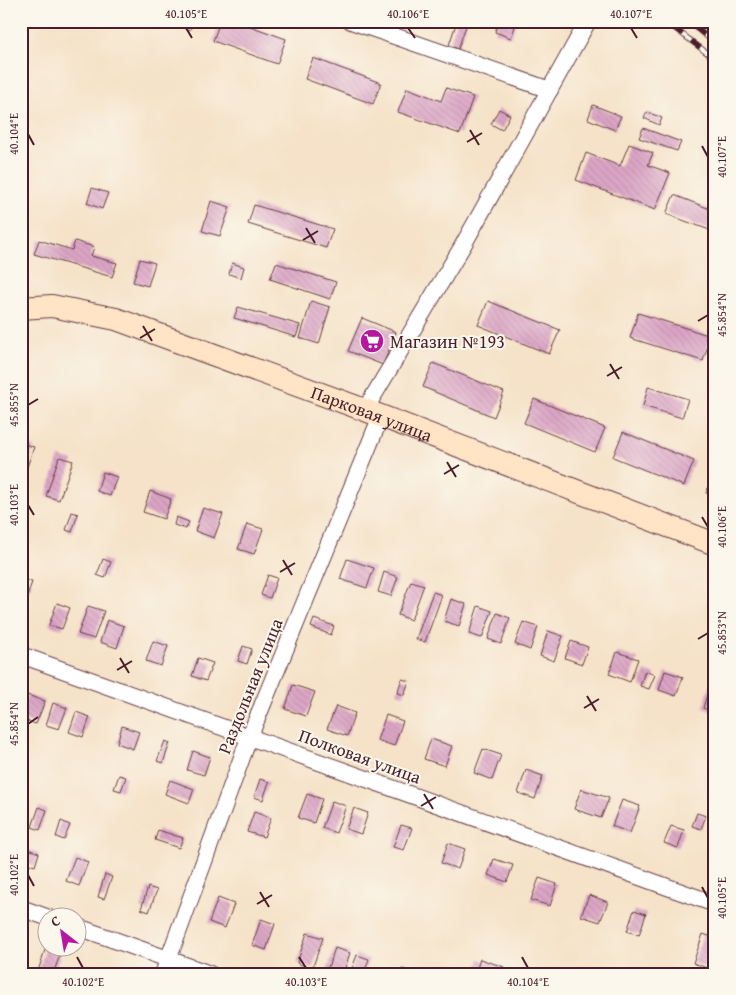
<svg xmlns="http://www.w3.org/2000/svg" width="736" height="995" font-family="'Gentium Book Plus',serif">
	<defs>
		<pattern id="building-back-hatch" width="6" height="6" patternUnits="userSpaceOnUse" patternTransform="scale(1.25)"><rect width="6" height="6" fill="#dca6c6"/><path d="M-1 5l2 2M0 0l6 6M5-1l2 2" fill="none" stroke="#be8eaa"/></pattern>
	</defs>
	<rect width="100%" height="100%" fill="#fbf7ec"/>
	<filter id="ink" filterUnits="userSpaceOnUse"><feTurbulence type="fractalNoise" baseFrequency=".02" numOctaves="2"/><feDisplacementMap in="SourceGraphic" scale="10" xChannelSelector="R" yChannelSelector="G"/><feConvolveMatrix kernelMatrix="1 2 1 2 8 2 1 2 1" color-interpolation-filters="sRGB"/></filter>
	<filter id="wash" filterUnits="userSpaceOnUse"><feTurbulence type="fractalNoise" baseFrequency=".0096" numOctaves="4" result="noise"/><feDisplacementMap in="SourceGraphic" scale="20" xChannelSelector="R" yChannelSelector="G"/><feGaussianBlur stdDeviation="1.12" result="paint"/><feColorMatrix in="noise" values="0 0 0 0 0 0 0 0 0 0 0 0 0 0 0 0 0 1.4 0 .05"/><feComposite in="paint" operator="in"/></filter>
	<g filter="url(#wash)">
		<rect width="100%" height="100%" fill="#f5e2c8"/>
		<g id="blocks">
			<path fill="url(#building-back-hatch)" d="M167 21H193L190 30Z
				M220 21H236L286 39 277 64 213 41Z
				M403 21H413L411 26 402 23Z
				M457 21 467 23 458 49 449 45Z
				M499 21H517L511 38 495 32Z
				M313 58 381 83 373 104 305 79Z
				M407 88 441 101 446 88 473 97 460 134 398 112Z
				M593 105 621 116 615 130 588 119Z
				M499 109 510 115 502 130 491 124Z
				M647 112 662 118 659 125 644 118Z
				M643 128 681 142 677 151 639 138Z
				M629 144 653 153 648 165 670 173 655 210 576 180 586 153 620 166Z
				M92 188 108 193 102 209 87 203Z
				M674 195 715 211V232L666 214Z
				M211 201 230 207 220 236 202 231Z
				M254 205 333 229 326 248 248 224Z
				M39 240 72 250 75 241 94 247 91 256 117 263 112 277 34 254Z
				M140 259 155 263 148 286 133 282Z
				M232 263 244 267 241 278 229 274Z
				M276 263 336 282 330 299 270 279Z
				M311 301 330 307 319 344 300 338Z
				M488 301 560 330 549 354 478 325Z
				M238 307 300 325 296 337 234 318Z
				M638 313 711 336 703 361 630 338Z
				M362 318 396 332 383 365 348 351Z
				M433 363 504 392 494 417 423 387Z
				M648 387 688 399 682 418 643 406Z
				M534 399 605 428 595 452 524 423Z
				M623 432 694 461 684 486 613 457Z
				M21 443 34 447 27 467 21 465Z
				M59 457 73 461 59 500 46 496Z
				M103 472 117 477 110 496 97 491Z
				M715 472V497L706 493Z
				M150 491 171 499 164 519 143 512Z
				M203 508 223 514 214 538 195 531Z
				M72 512 78 514 72 532 66 530Z
				M176 517 189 522 186 529 174 525Z
				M247 524 263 529 254 554 238 549Z
				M103 559 111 562 105 578 97 575Z
				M347 559 374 568 367 588 340 579Z
				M384 572 398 577 391 596 378 592Z
				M268 575 277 578 270 598 261 595Z
				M21 579 32 582 23 608 21 607Z
				M411 581 424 585 411 620 398 615Z
				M433 592 442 595 425 642 416 639Z
				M451 599 466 604 459 626 444 621Z
				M57 603 70 608 62 629 49 625Z
				M88 606 104 611 94 639 78 634Z
				M478 606 492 611 482 638 469 634Z
				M497 613 510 618 501 644 488 639Z
				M314 619 334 626 331 635 311 627Z
				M107 620 124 626 117 648 100 642Z
				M523 622 538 627 530 650 515 644Z
				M548 631 563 636 554 661 540 656Z
				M153 641 168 646 161 666 146 661Z
				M571 641 588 647 582 664 565 658Z
				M243 646 252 649 247 664 238 661Z
				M617 652 638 659 630 682 609 674Z
				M198 658 213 663 206 681 192 676Z
				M645 671 655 675 649 689 640 686Z
				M665 671 683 677 676 696 659 690Z
				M402 679 409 681 404 695 397 693Z
				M293 685 315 692 306 716 285 709Z
				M710 686 715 688V713L703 708Z
				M27 695 45 701 36 724 21 719V710Z
				M53 703 67 708 59 729 46 725Z
				M336 706 355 713 347 736 327 729Z
				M76 712 90 717 83 737 69 732Z
				M386 715 403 721 394 746 377 740Z
				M122 726 139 732 133 749 117 743Z
				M431 739 452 746 445 766 424 759Z
				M165 741 170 743 163 763 157 761Z
				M483 749 501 755 492 780 474 773Z
				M193 751 210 757 204 775 187 770Z
				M526 770 543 776 535 799 518 793Z
				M119 775 126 777 121 791 114 789Z
				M260 779 269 782 263 800 254 797Z
				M170 780 194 789 189 803 165 794Z
				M581 789 609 798 601 818 574 809Z
				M307 794 322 799 314 823 298 818Z
				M622 800 640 806 630 833 612 826Z
				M332 801 346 806 336 833 322 828Z
				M39 807 47 810 40 830 32 827Z
				M354 808 368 813 361 834 346 829Z
				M254 812 271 818 264 837 247 832Z
				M697 813 706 816 701 829 692 826Z
				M61 821 70 825 64 840 56 837Z
				M401 825 412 828 404 850 393 847Z
				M671 826 684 830 678 848 664 843Z
				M158 830 183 838 179 848 155 840Z
				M448 843 465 849 458 869 441 863Z
				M28 849 39 853 35 866 23 862Z
				M75 857 88 862 79 886 66 881Z
				M494 859 513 865 507 882 488 875Z
				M105 874 112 877 104 899 98 897Z
				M539 878 557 884 550 906 531 900Z
				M148 887 157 890 149 912 141 909Z
				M589 895 608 902 600 922 581 916Z
				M218 898 234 904 225 928 209 922Z
				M634 910 646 914 639 935 627 931Z
				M261 919 275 924 266 950 252 945Z
				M307 933 323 938 312 969 297 963Z
				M703 934 715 938V954L710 969 693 963Z
				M335 948 350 953 343 974 326 973Z
				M45 950 60 955 53 974H37Z
				M357 955 369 959 364 974H350Z
				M480 959 504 967 501 974H475Z
				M402 969 416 973V974H401Z"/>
		</g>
	</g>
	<g filter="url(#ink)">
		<use href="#blocks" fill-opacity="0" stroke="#643c43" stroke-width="1"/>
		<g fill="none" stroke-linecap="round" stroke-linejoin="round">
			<g stroke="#643c43" stroke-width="18">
				<path id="minor" d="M351 21 550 90
					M365 410 462 247 588 21
					M21 655 715 904
					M21 908 49 918
					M78 927 210 974
					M163 974 249 738 381 416"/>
			</g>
			<g stroke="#643c43" stroke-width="24">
				<g id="secondary">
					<path id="s1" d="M21 308 52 306 116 319 365 410 715 544"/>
				</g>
			</g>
			<use href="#minor" stroke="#fff" stroke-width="16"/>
			<use href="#secondary" stroke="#ffe4c6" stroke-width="22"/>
			<g stroke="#4a1f2b" stroke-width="5.5">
				<path id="rail" d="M665 21 715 59
					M687 21 715 43
					M704 21 715 29"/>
			</g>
			<use href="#rail" stroke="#fbf7ec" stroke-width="4" stroke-dasharray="11" stroke-linecap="butt"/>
		</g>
	</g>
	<path fill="none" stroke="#4a1f2b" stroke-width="2" d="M186 28 192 38M408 28 415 38M631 28 637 38M470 130 479 145M28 134 34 145M467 142 482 133M702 146 708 157M306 228 315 243M303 240 318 231M698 321 708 315M143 326 152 341M140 338 155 329M610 364 619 379M607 376 622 367M28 405 38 399M447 462 456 477M444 474 459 465M28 505 34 515M702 517 708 527M283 560 292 575M280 572 295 563M698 639 708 633M120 658 129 673M117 670 132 661M587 696 596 711M584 708 599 699M28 724 38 717M424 794 433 809M421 806 436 797M28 875 34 886M702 887 708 898M260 892 269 907M257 904 272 895M77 957 83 968M299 957 306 968M522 957 528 968"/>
	<defs>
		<g id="supermarket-disc" transform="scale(1.25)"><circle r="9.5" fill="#b5179e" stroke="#fbf7ec"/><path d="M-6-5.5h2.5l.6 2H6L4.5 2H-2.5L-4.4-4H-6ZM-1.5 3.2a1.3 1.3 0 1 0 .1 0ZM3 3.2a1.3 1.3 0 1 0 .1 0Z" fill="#fff"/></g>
	</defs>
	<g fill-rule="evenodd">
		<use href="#supermarket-disc" x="372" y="341"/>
	</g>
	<g text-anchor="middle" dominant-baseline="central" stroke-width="4" stroke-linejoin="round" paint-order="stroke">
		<g font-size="18" fill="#4a1f2b" stroke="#fbf7ec" text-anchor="start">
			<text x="390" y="341">Магазин №193</text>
		</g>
		<g font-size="18" fill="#4a1f2b" stroke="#fbf7ec">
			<text stroke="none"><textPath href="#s1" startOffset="369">Парковая улица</textPath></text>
			<text transform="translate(250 686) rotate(-68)">Раздольная улица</text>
			<text transform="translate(360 756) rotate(20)">Полковая улица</text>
		</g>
	</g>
	<rect width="736" height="995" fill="none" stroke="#fbf7ec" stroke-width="55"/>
	<g transform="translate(62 932) rotate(329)"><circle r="24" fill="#fbf7ec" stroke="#b4a19f"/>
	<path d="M0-4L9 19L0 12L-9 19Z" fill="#b5179e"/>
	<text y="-8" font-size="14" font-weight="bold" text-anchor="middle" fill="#4a1f2b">С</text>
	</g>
	<rect x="28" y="28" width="680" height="940" fill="none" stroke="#4a1f2b" stroke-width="2"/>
	<g font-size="12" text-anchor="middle" fill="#4a1f2b">
		<text x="186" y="18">40.105°E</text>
		<text x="408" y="18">40.106°E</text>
		<text x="631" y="18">40.107°E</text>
		<text transform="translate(14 134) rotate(-90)" y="4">40.104°E</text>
		<text transform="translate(722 157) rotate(-90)" y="4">40.107°E</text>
		<text transform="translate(722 315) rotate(-90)" y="4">45.854°N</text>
		<text transform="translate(14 405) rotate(-90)" y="4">45.855°N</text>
		<text transform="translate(14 505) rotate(-90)" y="4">40.103°E</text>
		<text transform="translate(722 527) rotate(-90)" y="4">40.106°E</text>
		<text transform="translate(722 633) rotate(-90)" y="4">45.853°N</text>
		<text transform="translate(14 724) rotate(-90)" y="4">45.854°N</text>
		<text transform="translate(14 875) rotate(-90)" y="4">40.102°E</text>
		<text transform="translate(722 898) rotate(-90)" y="4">40.105°E</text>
		<text x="83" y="986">40.102°E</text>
		<text x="306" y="986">40.103°E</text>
		<text x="528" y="986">40.104°E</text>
	</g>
</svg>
